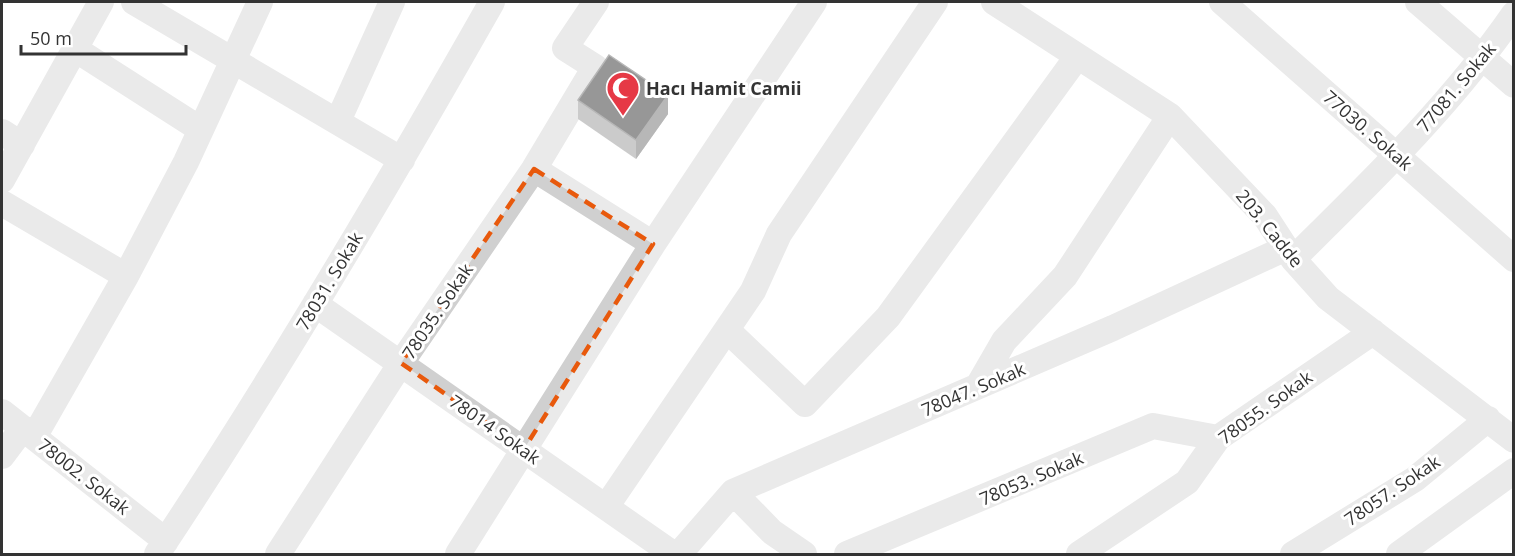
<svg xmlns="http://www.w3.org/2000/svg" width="1515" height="556" font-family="'Open Sans',sans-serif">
	<rect width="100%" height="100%" fill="#fff"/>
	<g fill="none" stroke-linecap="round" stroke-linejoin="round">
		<path stroke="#d0d0d0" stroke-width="26" d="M134 2 402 160
			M994 2 1170 116 1265 216 1293 259 1328 298 1514 440
			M1222 2 1514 259
			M1418 2 1514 85
			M75 49 200 129
			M338 121 392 2
			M2 132 22 145
			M534 169 653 244
			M2 180 101 2
			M2 203 126 276
			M1293 259C1372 181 1451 105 1514 14
			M315 304 673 554
			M727 330 805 404 888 317 1077 57
			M978 386 1004 341 1065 276 1170 116
			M2 412 166 541
			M34 437 126 276 186 162 260 2
			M2 456 23 428
			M733 492 772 532 804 554
			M606 507 753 291 779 234 935 2
			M157 554C276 375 386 189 492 2
			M278 554 401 363 534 169 595 67 565 48 596 2
			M458 554 653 244 814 2
			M679 554 733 492 1113 328 1286 248
			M847 554 1153 426 1218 438
			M1079 554 1187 482 1218 438 1373 332
			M1293 554 1415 479 1488 419
			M1399 554 1514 471"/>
	</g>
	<path fill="#8c8c8c" d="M578 100 668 114 636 159 578 119Z"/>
	<path fill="#5f5f5f" d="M668 95V114L636 159V140Z"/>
	<path fill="#1a1a1a" stroke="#5f5f5f" stroke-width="1.5" d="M609 55 668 95 636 140 578 100Z"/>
	<path d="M0 0H1515V556H0ZM534 169 653 244 524 449 401 363Z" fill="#fff" fill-opacity=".55" fill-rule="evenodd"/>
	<path fill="none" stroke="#e8590c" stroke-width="4.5" stroke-dasharray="12 8" stroke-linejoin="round" d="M534 169 653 244 524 449 401 363Z"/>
	<defs>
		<g id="mosque-pin" transform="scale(1.725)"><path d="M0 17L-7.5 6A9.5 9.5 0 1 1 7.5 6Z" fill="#e63946" stroke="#fff"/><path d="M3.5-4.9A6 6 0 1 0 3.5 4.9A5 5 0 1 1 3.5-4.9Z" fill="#fff"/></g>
	</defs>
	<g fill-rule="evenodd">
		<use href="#mosque-pin" x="623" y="88"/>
	</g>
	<g text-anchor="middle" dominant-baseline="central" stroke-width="6" stroke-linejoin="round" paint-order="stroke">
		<g font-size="18" fill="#333" stroke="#fff">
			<text transform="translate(1456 87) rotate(-50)">77081. Sokak</text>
			<text transform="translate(1368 130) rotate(41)">77030. Sokak</text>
			<text transform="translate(1270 228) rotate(51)">203. Cadde</text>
			<text transform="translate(329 281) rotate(-59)">78031. Sokak</text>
			<text transform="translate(437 311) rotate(-56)">78035. Sokak</text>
			<text transform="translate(973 389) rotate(-23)">78047. Sokak</text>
			<text transform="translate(1265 407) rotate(-36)">78055. Sokak</text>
			<text transform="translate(495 429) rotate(35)">78014 Sokak</text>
			<text transform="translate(84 476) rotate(38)">78002. Sokak</text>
			<text transform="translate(1031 478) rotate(-23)">78053. Sokak</text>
			<text transform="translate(1392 490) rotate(-34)">78057. Sokak</text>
		</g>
		<g font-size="18" font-weight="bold" fill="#333" stroke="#fff" text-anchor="start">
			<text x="646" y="88">Hacı Hamit Camii</text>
		</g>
	</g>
	<rect width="1515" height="556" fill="none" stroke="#333333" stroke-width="6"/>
	<path d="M21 45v9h165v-9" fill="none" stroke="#333333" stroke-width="3"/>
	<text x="30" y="45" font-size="18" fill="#333333" stroke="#ffffff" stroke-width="4.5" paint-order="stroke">50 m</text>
</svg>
